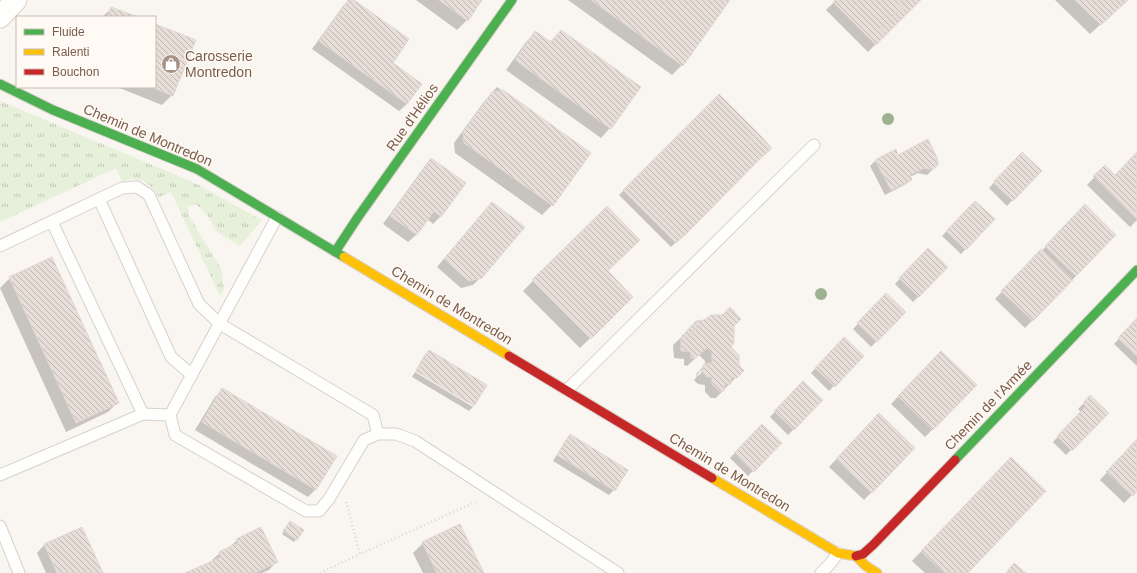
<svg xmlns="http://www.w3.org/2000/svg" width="1137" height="573" font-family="Helvetica,sans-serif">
	<defs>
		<pattern id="grass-tufts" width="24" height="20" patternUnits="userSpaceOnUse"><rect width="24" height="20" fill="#e7f0db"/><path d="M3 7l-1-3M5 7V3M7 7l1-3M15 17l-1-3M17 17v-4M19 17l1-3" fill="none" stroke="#c0c6b4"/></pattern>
		<pattern id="building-back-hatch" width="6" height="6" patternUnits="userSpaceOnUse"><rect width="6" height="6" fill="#e6ded7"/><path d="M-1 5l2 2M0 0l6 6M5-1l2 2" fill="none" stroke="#bfb7b1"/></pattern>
	</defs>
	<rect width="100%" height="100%" fill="#f9f5f0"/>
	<path fill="url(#grass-tufts)" d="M0 101 195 183 262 220 240 246 217 232 207 215 196 204 188 206 189 216 221 269 224 289 220 296 171 192 159 197C148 181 142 177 122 181L116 168 0 222Z"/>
	<path fill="#0003" fill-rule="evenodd" d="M349 0H353L392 63 421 84 407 104 399 111 312 49 343 6Z
		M416 0H481L467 20 457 30Z
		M568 0H729L682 65 672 75Z
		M836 0H920L868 52 826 10Z
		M1055 0H1127L1090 34Z
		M112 8 135 17H102Z
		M155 25 172 95 162 105 117 87H155Z
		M561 31 610 128 601 138 506 70 526 42 536 32 550 42Z
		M497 87 589 153 552 205 542 215 455 153 454 143 483 103Z
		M719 96 771 148 671 247 619 195Z
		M1022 153 1040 171 1007 206 989 188Z
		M1137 153V220L1130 227 1087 185 1105 166 1115 176Z
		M898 156 937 165 927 175 918 173 910 177 911 179 906 184 885 195 870 166 875 161Z
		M432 159 441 216 433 224 427 219 416 235 408 242 383 224 424 167Z
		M975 202 994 219 961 254 942 236Z
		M1085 206 1076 276 1025 328 995 299Z
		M607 207V271L632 297 580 348 523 291Z
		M484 211 481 277 473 285 461 288 437 267Z
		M928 249 947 267 913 302 895 284Z
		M10 278 118 402 108 412 66 432 0 288Z
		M886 294 905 312 871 347 853 329Z
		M1137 319V366L1114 344Z
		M697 322 733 325 730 347 738 365 743 370 716 398H711L705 392V385L698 384 694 380 697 376 696 374 705 365V361L699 355 687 366 684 365V359L674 358 673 345ZM701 370H704L698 376 697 375Z
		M844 339 863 356 829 391 811 373Z
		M429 351 474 405 416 370 424 356Z
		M933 360 976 385 925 437 891 404Z
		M415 372 473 407 469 411 412 377Z
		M803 382 822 400 788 435 770 417Z
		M222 390 316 489 308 497 195 430 215 397Z
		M1090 397 1107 413 1066 455 1053 442 1081 412 1078 409Z
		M872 422 914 448 864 500 829 467Z
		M762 425 780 443 748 476 730 458Z
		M570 436 614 490 609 495 553 461 565 441Z
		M1137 440V490L1124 503 1100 480Z
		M1001 468 967 573H925L912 561Z
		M288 525 296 539 294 542 282 534Z
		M82 528 102 573H46L37 553 44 545Z
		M237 540 276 562 269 570 262 573H188L213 562 212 560 220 553 229 548Z
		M423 543 483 573H423L413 553Z"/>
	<path fill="url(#building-back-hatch)" stroke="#e2d8d2" d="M348 0H354L409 39 393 63 422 84 407 104 319 41Z
		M439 0H482L468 21Z
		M591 0H730L683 66Z
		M835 0H895L902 7 880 28 886 35 876 45 833 2Z
		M895 0H908L901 7Z
		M908 0H921L908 13 901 7Z
		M1075 0H1128L1101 25Z
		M111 7 138 17H107Z
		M902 7 908 13 886 35 880 28Z
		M155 24 196 40 173 96 151 87H155Z
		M561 30 641 87 611 129 515 60 535 31 551 42Z
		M503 90 591 153 553 206 464 143 463 132 492 92Z
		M719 94 758 133 747 144 761 158 687 233 634 179Z
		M758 133 772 148 761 158 747 144Z
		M928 139 938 160V165L932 170 924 168 910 175 912 180 891 190 875 160 896 149 898 155Z
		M1022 152 1042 171 1013 201 993 182Z
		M1137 152V219L1093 176 1105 165 1115 175Z
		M431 158 466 183 441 217 434 211 417 235 390 216Z
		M634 179 687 233 676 243 623 190Z
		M975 201 995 219 966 250 946 231Z
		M492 202 525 227 482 278 469 281 444 259Z
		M1085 204 1116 235 1076 276 1045 246Z
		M607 206 640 240 608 271 633 297 591 339 532 280Z
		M928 248 948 267 919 297 899 278Z
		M1041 249 1073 280 1033 321 1001 291Z
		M52 257 119 403 76 423 9 277Z
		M886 293 906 312 877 342 857 323Z
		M730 307 741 319 734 326V343L731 347 739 355V365L744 371 737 378 731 377V384H725L724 391H719L712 384V377H706L701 372 704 368 703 366 704 364 712 363V353L707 348 695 358H691V352L681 351V337H687L697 328 696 321 704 320 711 315H722Z
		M1137 318V356L1118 338Z
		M696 321 697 328 687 337H681Z
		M844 337 864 356 835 387 815 368Z
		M429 350 487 385 474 406 416 371Z
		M941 351 977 385 933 430 898 396Z
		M803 381 823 400 794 430 774 411Z
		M222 388 337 456 316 490 202 422Z
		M1090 395 1109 413 1072 451 1057 436 1086 406 1083 403Z
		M879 413 915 448 872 493 836 459Z
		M762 424 782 443 754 472 734 453Z
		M570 434 628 470 615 491 557 455Z
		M1137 439V491L1133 496 1106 472Z
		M1011 457 1046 491 968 573H944L921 551Z
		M290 521 304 530 297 540 283 531Z
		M460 524 484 573H437L422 542Z
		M82 527 103 573H57L44 544Z
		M261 527 278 562 255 573H185L221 557 219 552 238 543 236 539Z
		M1014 563 1026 573H1006Z"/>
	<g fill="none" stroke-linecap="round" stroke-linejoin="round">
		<g stroke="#d7d1cb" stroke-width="13">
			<path id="lane" d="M99 199 171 357 192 375
				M277 217 170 415 175 435 306 511H319L329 499 364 440 378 434H396L415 441 618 573
				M52 222 143 414
				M0 246 122 188 137 187 149 195 199 304 220 324 373 415 378 434
				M567 390 814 145
				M0 475 143 414 170 415
				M0 526 19 573
				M821 573 830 564 838 553"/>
		</g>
		<g stroke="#d7d1cb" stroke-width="23">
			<path id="street" d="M0 17 16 0"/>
		</g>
		<g stroke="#d9d2cb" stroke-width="11">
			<path id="fast" d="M0 84 53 110 197 169 344 257
				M335 252 358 217 512 0
				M955 460 1137 270"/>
		</g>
		<g stroke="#d9d2cb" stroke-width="11">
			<path id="slow" d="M344 257 509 356
				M712 478 838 553 856 556 866 566 877 573"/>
		</g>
		<g stroke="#d9d2cb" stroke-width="11">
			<path id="jam" d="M509 356 712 478
				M856 556 863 554 873 545 955 460"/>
		</g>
		<path stroke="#dcd5d0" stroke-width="2.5" stroke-dasharray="1 3" stroke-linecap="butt" d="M346 502 360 554 478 501
			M320 573 360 554"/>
		<use href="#lane" stroke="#fefefd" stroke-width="11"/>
		<use href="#street" stroke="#fefefd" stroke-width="21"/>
		<use href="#fast" stroke="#4caf50" stroke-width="9"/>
		<use href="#slow" stroke="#ffc107" stroke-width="9"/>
		<use href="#jam" stroke="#c62828" stroke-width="9"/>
	</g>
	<g fill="#9eb190">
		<circle cx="888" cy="119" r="6"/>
		<circle cx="821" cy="294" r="6"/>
	</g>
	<defs>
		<g id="shop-disc" transform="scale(1)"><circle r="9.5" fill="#a69286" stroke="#fffaf3"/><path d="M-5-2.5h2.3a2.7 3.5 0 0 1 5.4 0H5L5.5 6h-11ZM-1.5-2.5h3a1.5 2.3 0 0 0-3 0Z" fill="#fff"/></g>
	</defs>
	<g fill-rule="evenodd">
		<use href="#shop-disc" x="171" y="64"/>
	</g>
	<g text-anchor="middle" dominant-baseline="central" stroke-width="3" stroke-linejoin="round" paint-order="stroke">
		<g font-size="14" fill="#7a5c4d" stroke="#fffaf3" text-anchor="start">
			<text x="185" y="56">Carosserie<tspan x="185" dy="16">Montredon</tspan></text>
		</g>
		<g font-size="14" fill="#7a5c4d" stroke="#fffaf3">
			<text transform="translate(412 117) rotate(-55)">Rue d'Hélios</text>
			<text transform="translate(148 135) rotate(23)">Chemin de Montredon</text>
			<text transform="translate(452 305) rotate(31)">Chemin de Montredon</text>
			<text transform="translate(988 405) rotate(-46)">Chemin de l'Armée</text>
			<text transform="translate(730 472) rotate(31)">Chemin de Montredon</text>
		</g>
	</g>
	<rect x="16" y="16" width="140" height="72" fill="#fffaf3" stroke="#cabbb1"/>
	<rect x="24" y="29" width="20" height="6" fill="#4caf50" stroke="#cabbb1"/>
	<text x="52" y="36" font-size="12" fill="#7a5c4d">Fluide</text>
	<rect x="24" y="49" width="20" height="6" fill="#ffc107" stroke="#cabbb1"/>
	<text x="52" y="56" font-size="12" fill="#7a5c4d">Ralenti</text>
	<rect x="24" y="69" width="20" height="6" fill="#c62828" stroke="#cabbb1"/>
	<text x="52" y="76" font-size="12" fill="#7a5c4d">Bouchon</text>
</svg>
